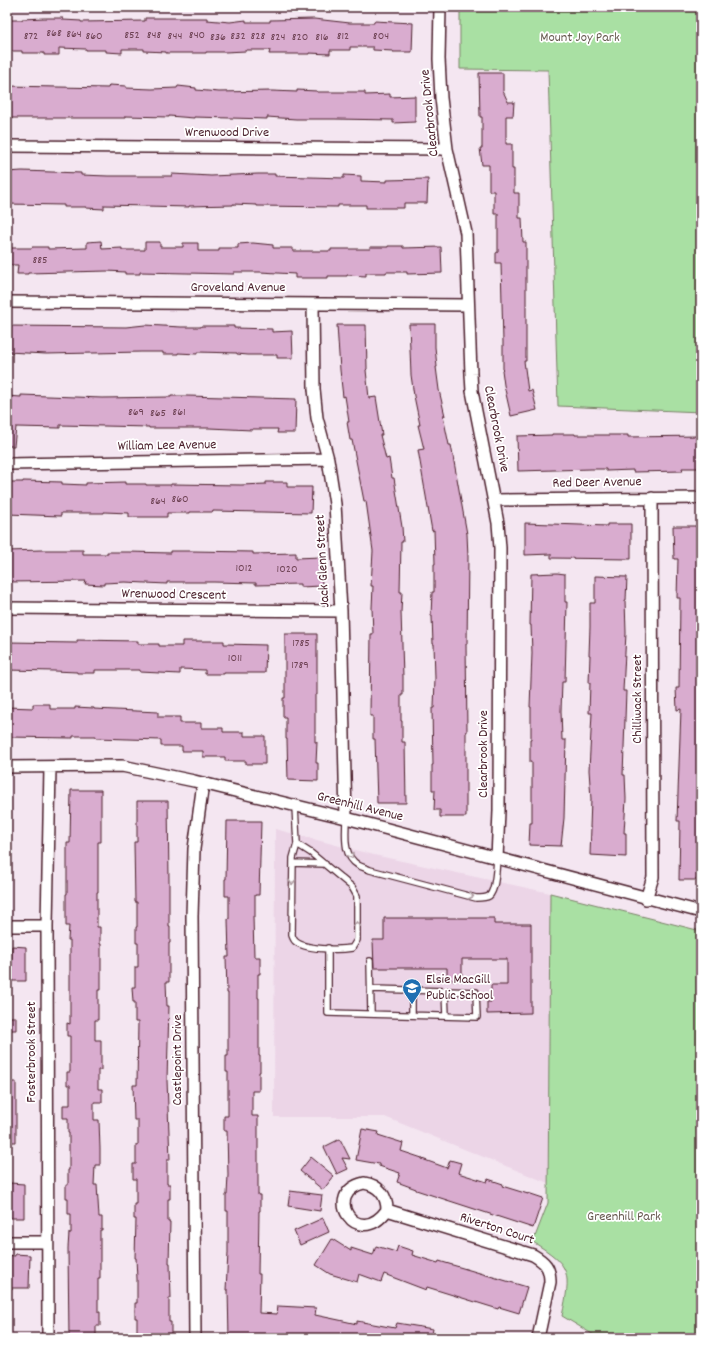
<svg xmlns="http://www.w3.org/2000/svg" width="708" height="1345" font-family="Dekko,sans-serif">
	<rect width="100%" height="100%" fill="#f4e6f1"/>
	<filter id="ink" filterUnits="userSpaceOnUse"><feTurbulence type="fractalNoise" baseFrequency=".025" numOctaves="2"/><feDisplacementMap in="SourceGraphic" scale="8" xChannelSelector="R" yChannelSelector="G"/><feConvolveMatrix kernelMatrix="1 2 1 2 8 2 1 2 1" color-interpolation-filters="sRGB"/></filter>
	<g filter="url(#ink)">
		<path fill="#ecd5e7" d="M275 829 374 855 550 893 548 1183 385 1117H274Z"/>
		<path fill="#a9e0a3" stroke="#7a8067" d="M460 7H701V412L558 406 548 70 460 69Z
			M550 893 701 931V1338H599L562 1316C571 1273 572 1266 533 1242L548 1203Z"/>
		<path fill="#d9accf" stroke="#4a1f2b" d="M44 18H63V20L81 21V22L145 21V18H207V20L230 22 246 20V22H270V20L314 19 350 23H374V21L413 23 412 52H393V51L373 50V47H350V50H330V54L309 53V54H269L270 50H246V51L225 52H206V53H166V52L144 51V49H122V53L106 52V50H86V49L59 48V55H44V53H22V51H7V20H22V19Z
			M479 73H503V91L508 102H514L513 116H506V144H512V169H514V193H519V218H522L523 242H526V361H524L528 391 532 390 537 410 511 416 504 385 502 370 503 369V342L501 263H496V253L498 252V214H494V191H489V165H482L480 148H482V117H480Z
			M109 85 126 86V88L152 89 177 88 178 86 196 88V90L219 92 272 91 297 92V90L317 91V92H365V95L390 94V97L415 96V122L393 123V120L335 119H296L267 117V119L194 117V118L169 116V117L125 116V118H7V86L108 88Z
			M22 171 81 173V175L108 176H172V174L211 176 258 174H275V176L344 178V175L361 176V181L387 182V180L428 179 427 203H404V208H366V205H338V207L257 206V205L233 204V205L189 206V207L104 205V209L86 208V207H64V205L7 204V172Z
			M101 241 102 249 122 248V250H145V242H160V247H183V243H198V251H219V248H238V244L253 243 273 245V248H293V251H331V249H370V247H388V246H403V248L441 247 442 273 407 274V272H386V273H366V276L347 275V276H328V278H295V274L260 272H234V274L140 272V274H125V272L107 271 28 273V274H17L18 265H7V248H32V247H48V249L87 248V242Z
			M409 324H435V347L437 367H436L439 390 445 416H443L449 445H451L467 534 468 557 467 644H466L467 732H466V817H440V810H434L435 790H432V765H433L432 708H434L435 678 434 644H433L432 616H431L432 592H434V564H435L434 530 432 531 418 450 424 449 418 425H420L414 396 411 375Z
			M145 325 181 327H201V326H234V328L272 329V332L292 331 293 358H277V355H248L237 354V353L197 352V354L178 353V354H163V352H141L46 354 7 352V326L126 327Z
			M337 325H366L367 369 366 370 369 398 376 397 382 435H380L386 459 389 458 392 478H394L402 527 403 542H401L400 592H402L401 612 403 677V695H401V721H402V742H405L406 803H377L375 739H373V716H370L371 634H373L372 608 373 586H371L373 551 366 501H364L352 440H350L347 422H349L345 396 343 397 340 370Z
			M21 395 102 398 171 397V396H187L296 399 295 433H277L278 429H252V430L209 428H149V427L60 425V428L16 427 14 446H7V396L21 397Z
			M552 434H575V435H628V437L701 436V468H682L683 471 633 472V470L606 471V469H591L518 471 517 436 552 435Z
			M23 481 62 482V484L86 485V483L125 482V484H146V485H171V484L241 485 266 484V482H287V487H312L311 513 213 511V512H189V513H167V517H129V513L104 512V513H61V516L7 514V482H23Z
			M525 523 607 526V524H631V559L551 558V554L525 555Z
			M673 526H701V880H679L680 821H677L681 709 677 710 676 688H679L680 598H677L678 559H674Z
			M42 550H83V554H107V552H129L171 553V551H191L253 552V554L296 553V558L321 557 322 586 300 587V584L256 585V583L214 582H167V584L125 582 104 583V585L85 584 86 581 7 582V551Z
			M557 573 565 574V602H567L565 682H562L561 711 562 740H566L564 818 561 846 529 845 530 823H532V762H530V739H531V707H530L532 653 531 625H530L531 574Z
			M595 576 627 577 626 600H625L626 633 623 691H626L623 775H625L626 799 624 833H626V857L590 855 591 828H590L591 799 589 770 592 713H589L590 683H589L590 655H589L590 627V603H595Z
			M285 634H317V695H315V742H317L316 763H318V781L288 780 287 739H286V717H283V698H285Z
			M77 640 138 641V644H159V646H182V641H224V644L266 645 265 673H224V674H205V670L180 669V674L140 672V670H95V673H77V672L54 671 7 670V642L77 643Z
			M33 704H50V709H75V707L94 708V709L158 712V717H180V723H201V728H223V732H244V736H265V764H246V761H225V757H203V751H182V746H161V740L96 738V736H73V738L7 737V707L33 708Z
			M71 790H101V842H98V892H97V927H100V944H101V990H98V1020H95V1040H101V1070H98V1089H102V1102H94V1120H99L100 1149V1165H95L94 1185H97L99 1217H102V1230H100V1278H98V1312H100V1326H96V1338H69L68 1248 69 1233H71V1214H68V1198H66V1185H68V1170H69V1133H68V1118H63V1105H70V1085H67V1072H70V1036H67V1023L70 1024V940H68L69 926H66V894H67V843H70Z
			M137 801H168L169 881V926H170V943H169V982H166L167 1006H169L167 1080 170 1160H167V1184H170V1199H168V1222H170L169 1263H170L171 1298H169V1322H171V1337L137 1338V1318H135V1303H137V1279L136 1258H135L136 1219H134V1204H136V1179H133V1164H136V1145H138V1120H134L133 1085H137L138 1022H135V1002H133L132 987H135V967H138V943H136V927H137V902H135L134 842H137Z
			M227 821H261L259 895H255V916H253L254 957H260V974H258V998H259V1056H260V1072H259V1091H252V1116H258V1195H260V1211H259L258 1274H260L259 1313 277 1314 278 1306 316 1308 315 1315 339 1320 357 1324V1321L395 1328 397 1323 433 1329 431 1338H306L264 1336V1338H229L228 1290H226L228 1253V1211H226V1195H227L228 1175 227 1131H224V1116H228V1072H226V1056H228V993H227L226 957H229L228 919H229V896H225V879H226Z
			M384 918H494V924H531V1013L487 1014V1002H491V985H507V959H462V980H447V968H374L373 940H384Z
			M12 946 26 947V981H11Z
			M7 1017H16V1030H7Z
			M7 1082H16V1142H7Z
			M362 1129 379 1132 378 1135 403 1143 401 1151 422 1158V1159L447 1168 450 1160 461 1163 458 1173 487 1182 488 1179 503 1184 502 1186 528 1194V1193L543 1198 533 1228 416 1190V1189L397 1182 400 1173 379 1166V1164L356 1160Z
			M340 1139 350 1159 342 1158 348 1169 337 1174 324 1147Z
			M311 1157 334 1176 323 1190 300 1171Z
			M10 1183 24 1184V1218H7V1185H10Z
			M290 1191 322 1195 320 1211 288 1206Z
			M323 1218 329 1232 300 1245 294 1231Z
			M332 1239 351 1251V1248L373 1255 376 1246 396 1252 398 1246 413 1251 412 1255 438 1263 439 1261 527 1287 519 1313 499 1307 498 1309 427 1287 426 1290 384 1274 381 1282 359 1274 357 1282 330 1274 316 1265Z
			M15 1254 30 1255 29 1288H7V1255L15 1256Z"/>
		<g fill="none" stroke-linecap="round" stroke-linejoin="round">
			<g stroke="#4a1f2b" stroke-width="8">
				<path id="service" d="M295 806 297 844 293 858 292 935C292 936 294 940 295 941 304 950 340 950 352 948L357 940V896L352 887 311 853 297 844
					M346 818C346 834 342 855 358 865 361 867 366 868 370 870L476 898C480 898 486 898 489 896 496 890 496 868 497 859
					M293 863 325 864
					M328 948V1013L477 1017 476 992 445 991
					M370 961 371 1014
					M371 989 445 991 446 1016
					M412 1015V990"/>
			</g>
			<g stroke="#4a1f2b" stroke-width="14">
				<path id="minor" d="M440 7 439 59 441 98 447 149 466 233 471 374 472 391 498 523 500 548 499 811 497 859
					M7 146 447 149
					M7 302 468 305
					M313 304 314 389 317 418 328 459 335 504 341 611 346 818
					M7 464 328 459
					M494 500 701 498
					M7 608 341 611
					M7 767 122 766 194 781 346 818 701 912
					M646 899 653 877 652 498
					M7 926H47
					M364 1183C378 1185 387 1195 387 1210 357 1251 321 1193 364 1183Z
					M387 1210 533 1255C545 1262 550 1267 550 1282L538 1338
					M7 1242H47
					M48 1338 47 926 50 767
					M195 1338 192 916 194 849 203 783"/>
			</g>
			<use href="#service" stroke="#fff" stroke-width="5.5"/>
			<use href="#minor" stroke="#fff" stroke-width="11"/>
		</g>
		<defs><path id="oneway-chevron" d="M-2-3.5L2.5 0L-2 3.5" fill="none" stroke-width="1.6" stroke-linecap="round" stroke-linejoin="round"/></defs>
		<g stroke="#ae9aa0">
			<use href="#oneway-chevron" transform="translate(351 856) rotate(59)"/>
			<use href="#oneway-chevron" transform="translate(292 882) rotate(91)"/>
			<use href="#oneway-chevron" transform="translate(471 896) rotate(13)"/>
			<use href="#oneway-chevron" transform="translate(357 924) rotate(-90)"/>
		</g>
	</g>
	<defs>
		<g id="school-pin" transform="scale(1)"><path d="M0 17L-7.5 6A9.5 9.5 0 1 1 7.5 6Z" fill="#1f6fb2" stroke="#fff"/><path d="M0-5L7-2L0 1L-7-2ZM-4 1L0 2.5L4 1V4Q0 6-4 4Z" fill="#fff"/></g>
	</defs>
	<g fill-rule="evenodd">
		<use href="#school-pin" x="412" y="988"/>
	</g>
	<g text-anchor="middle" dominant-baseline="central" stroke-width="3.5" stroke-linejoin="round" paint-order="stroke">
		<g font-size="12" fill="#6e4254">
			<text x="54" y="33">868</text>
			<text x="74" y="34">864</text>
			<text x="132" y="35">852</text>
			<text x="154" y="35">848</text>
			<text x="197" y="35">840</text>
			<text x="31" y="36">872</text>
			<text x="94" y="36">860</text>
			<text x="175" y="36">844</text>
			<text x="238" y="36">832</text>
			<text x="258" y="36">828</text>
			<text x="343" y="36">812</text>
			<text x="381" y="36">804</text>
			<text x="218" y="37">836</text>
			<text x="278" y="37">824</text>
			<text x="300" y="37">820</text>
			<text x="322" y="37">816</text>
			<text x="40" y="260">885</text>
			<text x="136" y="412">869</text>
			<text x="179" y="412">861</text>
			<text x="158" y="413">865</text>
			<text x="180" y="499">860</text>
			<text x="158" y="501">864</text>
			<text x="244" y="568">1012</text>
			<text x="287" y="569">1020</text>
			<text x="301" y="643">1785</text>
			<text x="235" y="658">1011</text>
			<text x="300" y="665">1789</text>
		</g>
		<g font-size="14" fill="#66594f" stroke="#fff">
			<text x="580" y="38">Mount Joy Park</text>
			<text x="624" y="1217">Greenhill Park</text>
		</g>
		<g font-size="14" fill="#4a1f2b" stroke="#fff">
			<text transform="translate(430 113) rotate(-96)">Clearbrook Drive</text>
			<text x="227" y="133">Wrenwood Drive</text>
			<text x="238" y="288">Groveland Avenue</text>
			<text transform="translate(496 429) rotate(79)">Clearbrook Drive</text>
			<text transform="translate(167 446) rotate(-1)">William Lee Avenue</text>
			<text transform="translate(597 483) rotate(-1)">Red Deer Avenue</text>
			<text transform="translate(323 561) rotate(-93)">Jack Glenn Street</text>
			<text transform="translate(174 595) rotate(1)">Wrenwood Crescent</text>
			<text transform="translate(638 699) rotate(-90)">Chilliwack Street</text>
			<text transform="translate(484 754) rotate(-90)">Clearbrook Drive</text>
			<text transform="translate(360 807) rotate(14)">Greenhill Avenue</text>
			<text transform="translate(32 1052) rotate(-90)">Fosterbrook Street</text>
			<text transform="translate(178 1060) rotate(-90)">Castlepoint Drive</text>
			<text transform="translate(497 1229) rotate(18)">Riverton Court</text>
		</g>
		<g font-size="14" fill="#4a1f2b" stroke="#fff" text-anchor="start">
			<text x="426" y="980">Elsie MacGill<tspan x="426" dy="16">Public School</tspan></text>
		</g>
	</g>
	<rect width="708" height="1345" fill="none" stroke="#fff" stroke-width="24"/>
	<rect x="12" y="12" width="684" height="1321" fill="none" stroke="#4a1f2b" stroke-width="1.5" filter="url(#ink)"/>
</svg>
